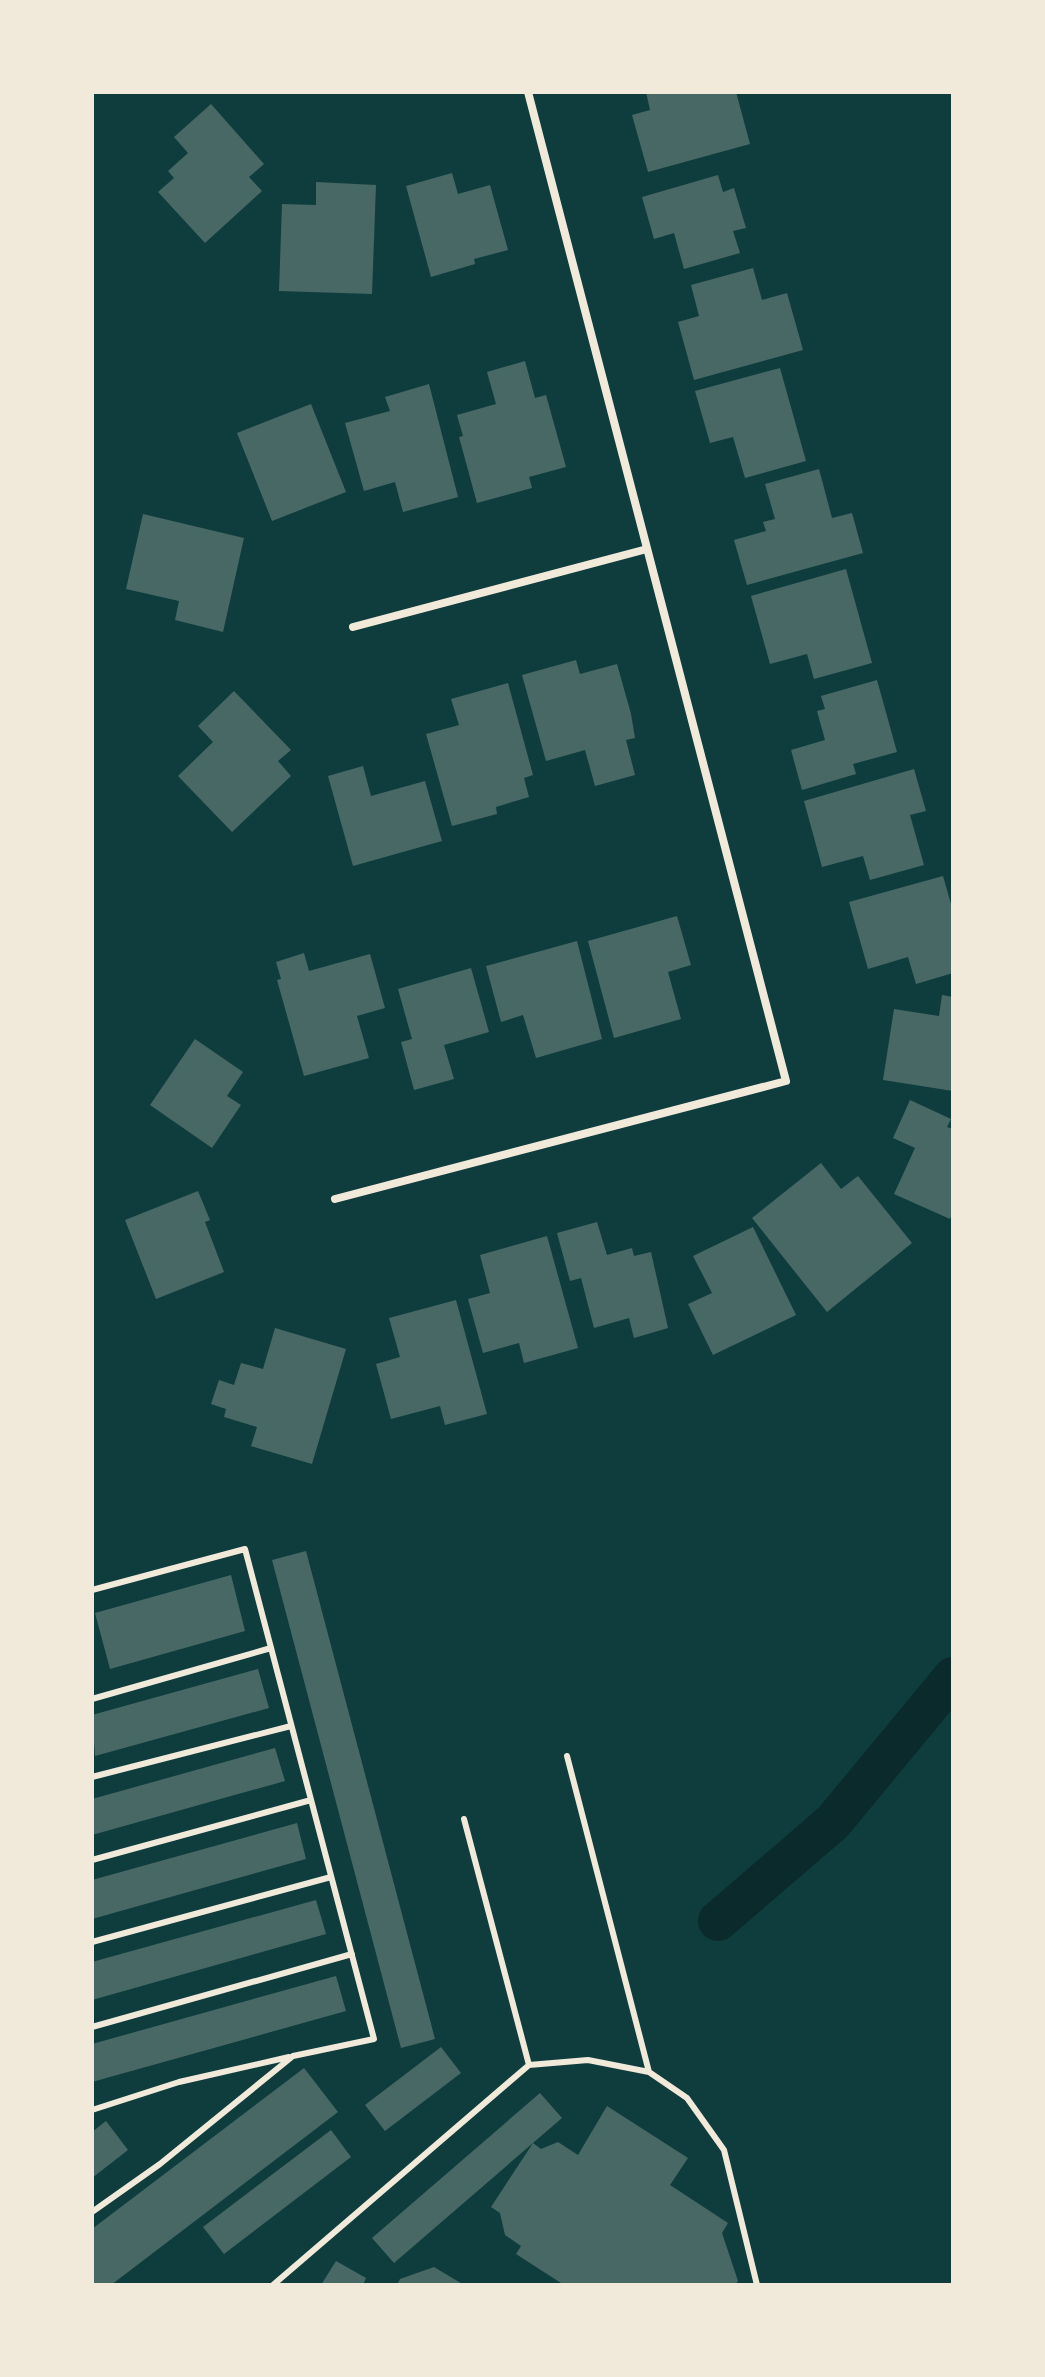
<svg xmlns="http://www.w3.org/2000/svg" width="1045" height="2377" font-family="Poppins,sans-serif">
	<rect width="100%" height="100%" fill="#0f3d3e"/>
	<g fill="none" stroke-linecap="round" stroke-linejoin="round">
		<path stroke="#0a2a2b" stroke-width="40" d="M718 1921 833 1822 953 1677"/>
	</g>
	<path fill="#486865" d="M646 92H736L750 144 648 172 632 115 650 110Z
		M211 104 264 164 249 177 262 191 205 243 158 192 174 178 168 171 188 153 174 137Z
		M452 173 458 194 490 185 508 250 474 259 475 264 431 277 406 186Z
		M718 175 723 192 734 188 746 228 733 231 740 253 684 269 674 233 654 239 642 197Z
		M316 182 376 185 372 294 279 291 282 204 316 205Z
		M753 268 762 300 787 293 803 350 694 380 678 322 699 316 691 285Z
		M525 361 535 398 546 395 566 467 529 477 532 488 477 503 459 437 463 436 457 415 496 404 487 372Z
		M780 368 806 461 745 478 733 437 710 443 695 391Z
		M429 384 458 497 403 512 395 482 364 491 345 423 390 411 385 397Z
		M311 404 346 492 272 521 237 433Z
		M819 469 832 518 852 513 863 553 747 585 734 540 766 531 763 522 775 519 765 484Z
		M143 514 244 538 223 632 175 620 179 601 126 589Z
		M846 569 872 663 814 679 807 654 770 664 751 596Z
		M576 660 580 674 617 664 631 714 635 738 626 740 635 775 595 786 585 750 546 761 522 675Z
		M877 680 897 752 853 764 856 774 802 790 791 750 825 740 817 711 825 709 821 696Z
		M508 683 533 775 524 778 529 797 496 807 497 814 452 826 426 734 459 725 451 699Z
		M234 691 291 750 278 761 291 776 232 832 178 776 213 742 198 726Z
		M363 766 371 796 425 781 442 841 353 866 328 776Z
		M914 769 926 811 910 815 924 865 870 880 863 856 822 867 804 801Z
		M943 876 953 911V973L916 984 908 957 868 969 849 902Z
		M677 916 691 965 668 972 681 1019 614 1038 588 941Z
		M577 941 602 1039 536 1058 523 1015 501 1022 486 966Z
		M304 953 309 971 370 954 385 1008 357 1016 369 1058 304 1076 277 980 281 979 276 962Z
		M471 968 489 1032 444 1045 454 1079 414 1090 401 1042 412 1039 398 989Z
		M942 995 953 997V1091L883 1080 894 1009 939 1016Z
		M195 1039 243 1072 227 1096 241 1105 212 1148 150 1105Z
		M910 1100 951 1119 947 1127 953 1129V1211L950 1219 894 1194 915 1148 893 1138Z
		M821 1163 841 1189 858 1176 912 1243 827 1312 752 1218Z
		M198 1191 210 1220 205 1222 224 1272 156 1299 125 1220Z
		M597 1222 607 1255 632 1248 634 1256 651 1252 668 1328 634 1338 629 1318 594 1328 581 1278 570 1281 557 1233Z
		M753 1227 796 1315 713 1355 688 1304 712 1293 693 1256Z
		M547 1236 578 1348 524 1363 519 1343 483 1353 468 1299 490 1293 480 1255Z
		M456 1300 487 1414 445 1425 440 1406 391 1419 376 1364 400 1357 389 1318Z
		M275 1328 346 1349 312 1464 251 1446 257 1427 224 1417 226 1409 211 1404 219 1380 234 1385 241 1363 263 1369Z
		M306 1551 435 2039 401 2048 272 1560Z
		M231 1575 245 1631 110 1669 95 1613Z
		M258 1669 269 1708 95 1756 92 1715Z
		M275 1748 285 1781 92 1835V1799Z
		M297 1823 306 1859 92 1919V1880Z
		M316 1900 326 1934 92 2000V1962Z
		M336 1976 346 2011 92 2082V2044Z
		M441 2047 461 2073 385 2131 365 2105Z
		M304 2068 338 2112 111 2285H92V2229Z
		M540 2093 562 2118 394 2263 372 2238Z
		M607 2106 688 2158 670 2185 728 2223 722 2233 738 2281 735 2285H564L516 2254 521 2246 505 2235 500 2213 491 2207 533 2143 541 2149 558 2142 578 2155Z
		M106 2121 128 2150 92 2178V2132Z
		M331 2130 351 2157 224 2254 203 2227Z
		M336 2261 366 2278 363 2285H321Z
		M434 2267 464 2285H397L400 2279Z"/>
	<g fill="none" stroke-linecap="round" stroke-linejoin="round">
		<path stroke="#f1e9da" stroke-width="6" d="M92 1590 245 1549 374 2039 293 2056 160 2164 92 2212
			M92 1699 271 1648
			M567 1756 649 2072
			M92 1777 291 1726
			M464 1819 529 2065
			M92 1860 311 1800
			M92 1942 331 1877
			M92 2027 352 1954
			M92 2110 179 2082 289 2057
			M273 2285 529 2065 588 2060 649 2072 687 2098 724 2150 757 2285"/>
		<path stroke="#f1e9da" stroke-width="8" d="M353 627 647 549
			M335 1199 786 1081 528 92"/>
	</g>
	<rect width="1045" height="2377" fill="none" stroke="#f1e9da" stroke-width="188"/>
</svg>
